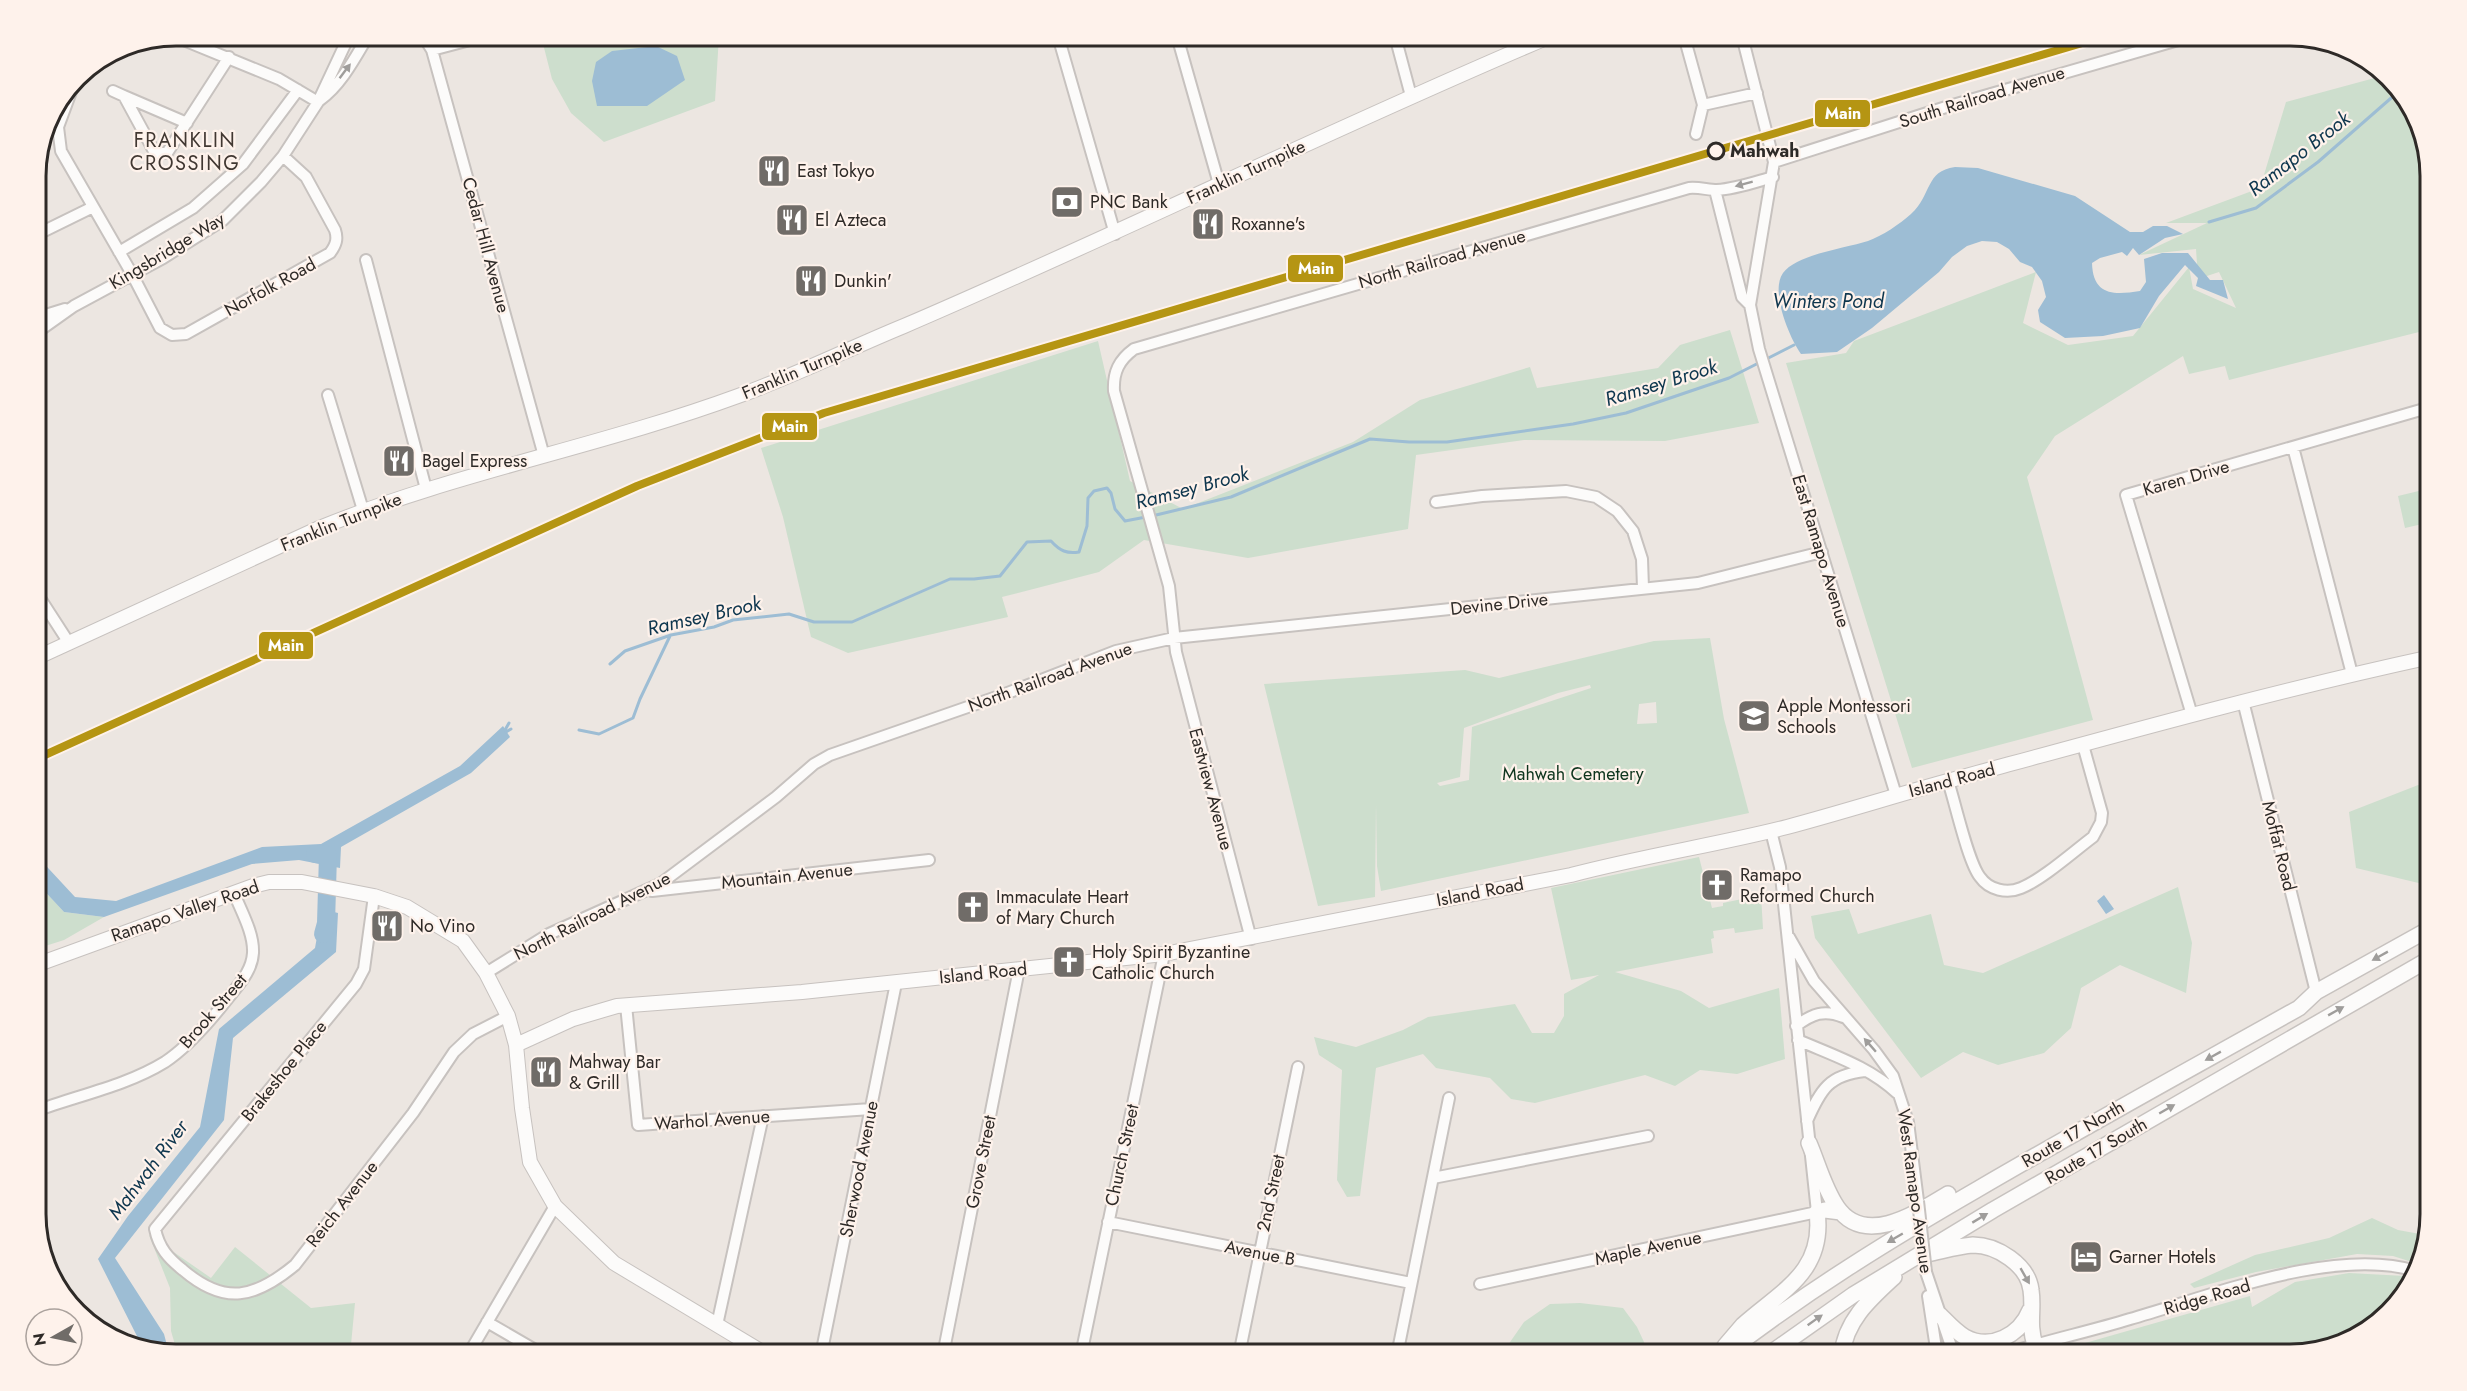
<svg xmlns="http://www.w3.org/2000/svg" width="2467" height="1391" font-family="Jost,sans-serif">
	<rect width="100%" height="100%" fill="#ece6e1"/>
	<path fill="#cddecd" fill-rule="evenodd" d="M541 36H719L715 101 604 142 571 113 552 79Z
		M2382 76 2412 106 2431 167V249L2424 253 2431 281V329L2229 380 2225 366 2189 374 2183 356 2055 436 2027 477 2093 720 1912 768 1786 363 1846 353 1854 341 2036 272 2023 323 2068 345 2133 336 2189 267 2193 289 2236 308 2219 272 2198 279 2196 249 2139 255 2207 223H2166L2260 188 2286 102Z
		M1730 330 1759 423 1665 441 1524 440 1416 455 1408 529 1248 558 1144 540 1099 572 1002 597 1008 617 848 653 811 637 783 517 761 448 1098 341 1130 481 1183 509 1353 442 1420 400 1530 367 1537 388 1658 368 1680 345Z
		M2431 488V522L2405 528 2398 496Z
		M1710 638 1724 719 1749 813 1381 891 1377 866 1376 804 1375 897 1318 906 1264 684 1465 670 1499 678 1654 641ZM1590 685 1591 688 1472 727 1469 780 1440 786 1437 783 1460 777 1464 728 1558 693ZM1656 702 1657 723 1637 724 1639 704Z
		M2431 780V886L2356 868 2349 812Z
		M1699 857 1712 908 1723 906V903L1761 895 1763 929 1735 933 1734 928 1713 931 1714 938 1711 939 1713 953 1615 972 1681 991 1709 1008 1779 988 1785 1059 1737 1074 1700 1070 1675 1086 1645 1075 1535 1103 1511 1099 1490 1078 1436 1068 1423 1054 1376 1068 1360 1196 1347 1197 1337 1180 1342 1070 1319 1055 1314 1037 1356 1047 1403 1030 1428 1017 1515 1004 1532 1033H1554L1564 1016V994L1599 975 1571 980 1551 888Z
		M36 882 64 912 104 917 64 940 36 949Z
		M2178 887 2192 943 2186 993 2120 965 2081 988 2071 1028 2044 1053 1998 1065 1963 1052 1921 1078 1815 938 1811 916 1849 909 1858 934 1931 914 1944 965 1983 973Z
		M2372 1218 2398 1230 2420 1234 2421 1231 2427 1230 2418 1264 2393 1256 2357 1254 2256 1272 2194 1288 2190 1284 2255 1255 2329 1238Z
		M149 1235 211 1278 235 1247 311 1308 355 1303 350 1355H178L171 1331 170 1288Z
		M2349 1273 2405 1276 2414 1279 2412 1285 2361 1336 2291 1355H2043L2250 1296 2252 1307 2295 1282Z
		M1580 1303 1623 1308 1637 1327 1650 1355H1486L1508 1345 1524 1322 1550 1304Z"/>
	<path fill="#9dbdd4" d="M656 46 677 56 685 80 647 106H597L592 81 596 62 612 51Z
		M1955 167 1978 168 2075 196 2130 232H2143L2153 226H2167L2183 234 2165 238 2139 255 2133 248 2127 256 2122 252 2100 258 2092 263C2093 296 2114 295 2140 291L2146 282 2144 259 2162 253H2188L2210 280H2223L2228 299 2196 286 2198 278 2185 265 2159 296 2140 328 2103 336 2065 338 2040 322 2038 310 2046 297 2042 281 2032 267 2020 262 2009 249 1997 242 1982 241 1967 246 1952 257 1939 272 1872 328 1837 352 1801 354C1789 337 1770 291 1783 273 1797 254 1847 248 1868 241 1882 236 1900 224 1911 214 1932 195 1925 171 1955 167Z
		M503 726 510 737 471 773 341 847 340 868 299 860 252 864 104 917 64 912 36 882V855L75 897 116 901 262 847 321 844 460 766Z
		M2104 895 2114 909 2106 914 2097 901Z
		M322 909 338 913 336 952 233 1038 224 1120 115 1258 164 1334 169 1353 142 1346 98 1259 128 1216 200 1127 219 1029 315 948Z"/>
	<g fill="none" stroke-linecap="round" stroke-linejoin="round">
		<path stroke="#9dbdd4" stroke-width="3" d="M2209 222 2256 208 2318 162 2398 92
			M1152 516 1231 497 1370 439 1409 442H1447L1573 424 1626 413 1729 378 1794 345
			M610 664 625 651 671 635 714 627 733 620 789 614 814 622H852L950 579H974L1000 576 1027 542 1051 541C1060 551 1067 554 1079 552L1087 526 1088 498 1094 491 1107 488 1111 493 1115 509 1125 521 1146 517
			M505 730 509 723
			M579 730 599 734 633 718 640 699 670 636
			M506 732 511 729"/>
		<path stroke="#9dbdd4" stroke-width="18" d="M315 854 328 855 326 923 323 934"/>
		<g stroke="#c7c2bf" stroke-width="14">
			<path id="minor" d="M174 36 279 79 318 102
				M423 36 432 50 544 456
				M1058 36 1115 234
				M1177 36 1219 184
				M1395 36 1411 96
				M1684 36 1703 105 1696 134
				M1742 36 1774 162 1750 305 1759 349 1896 795
				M432 50 485 36
				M75 81 58 127 61 151 132 274 160 328 172 335 186 334 330 253C336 245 338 239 335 230L306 177 283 156
				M113 91 124 96 155 153H167L229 57
				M124 96 187 123
				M320 100C341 85 355 58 368 36
				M1703 105 1757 93
				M1774 162 1946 107 2192 36
				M1715 190 1742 297 1750 305
				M36 235 93 207
				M119 252 193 208 243 164 298 90
				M366 260 426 489
				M36 318 65 309
				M36 333 74 306 163 258 223 220 261 182 283 156 318 102 349 36
				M328 395 363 510
				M2293 447 2352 674
				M1436 502 1482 496 1566 491 1596 497 1617 511 1633 531 1642 559 1643 588
				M36 592 69 643
				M2243 701 2316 992
				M2192 715 2126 495 2431 407
				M1948 781C1955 802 1968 862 1980 877 1989 890 2007 894 2021 888 2043 879 2073 852 2093 837L2101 822 2102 813 2083 745
				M652 891 929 860
				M374 896 364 969 356 984 155 1229C159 1248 168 1258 183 1270 225 1306 255 1298 295 1265L413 1113 454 1052 473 1034 508 1016
				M1789 937 1814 981 1874 1050 1893 1076 1908 1122 1918 1201
				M1251 939 1176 652 1169 586 1114 391C1113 372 1119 360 1134 349L1689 188C1699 187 1708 190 1717 190 1736 189 1755 182 1773 177
				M486 973 549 934 660 884 776 797 814 764 830 755 1005 694 1116 651 1174 638 1698 583 1822 552
				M626 1005 638 1125 871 1109
				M1796 1026C1812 1014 1824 1009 1843 1017
				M1798 1040C1832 1055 1870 1067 1897 1093
				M36 1111C79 1095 126 1086 165 1062 189 1046 211 1020 229 997 239 984 252 971 253 953 254 933 241 911 234 893
				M1807 1121C1821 1089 1829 1075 1865 1071
				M1433 1178 1648 1136
				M1108 1222 1411 1283
				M1926 1272 1954 1355
				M1480 1284 1817 1212 1780 867 1771 831
				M1928 1296 1937 1355
				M487 1322 544 1355
				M717 1325 763 1116
				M468 1355 555 1206
				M821 1355 896 983
				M943 1355 1019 969
				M1081 1355 1164 954
				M1239 1355 1298 1067
				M1397 1355 1449 1098
				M2002 1355C2044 1341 2088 1332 2130 1319 2211 1296 2334 1246 2416 1271"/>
		</g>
		<g stroke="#c7c2bf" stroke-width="16">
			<path id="major" d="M36 658 317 529C453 473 599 447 738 396 794 376 848 349 904 326 1121 233 1333 128 1551 36
				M36 965 253 886 269 882H302L374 896 407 907 463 941 486 973 508 1016 516 1045 522 1108 530 1162 555 1206 614 1263 767 1355
				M516 1045 573 1019 617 1006 802 992 1164 954 1571 875C1643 856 1716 845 1787 827 1847 811 1906 792 1966 776 2120 734 2274 691 2431 657"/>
		</g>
		<g stroke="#c7c2bf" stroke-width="18">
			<path id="highway" d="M1809 1143C1818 1164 1824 1188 1837 1207 1865 1248 1918 1212 1948 1194
				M1927 1254C1942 1251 1958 1246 1973 1245 1997 1245 2028 1265 2031 1290 2034 1310 2028 1323 2035 1345
				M1940 1315C1948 1323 1956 1332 1965 1337 1991 1351 2020 1335 2030 1310
				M1725 1346C1731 1339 1737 1332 1743 1325 1781 1291 1825 1272 1817 1212L1825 1210 1841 1212
				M1724 1355C1807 1291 1888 1241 1978 1189 2084 1127 2192 1068 2299 1008L2316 992 2431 928
				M1768 1355 1853 1295 1993 1210 2431 958
				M1788 1355 1804 1351 1817 1355
				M1842 1355C1845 1321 1870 1299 1894 1277"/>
		</g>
		<use href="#minor" stroke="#fcfbfa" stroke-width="10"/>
		<use href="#major" stroke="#fcfbfa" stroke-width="14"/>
		<use href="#highway" stroke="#fcfbfa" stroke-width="15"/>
		<g stroke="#c7c2bf" stroke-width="14" stroke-linecap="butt">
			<path id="minor-bridge" d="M1918 1201 1926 1272"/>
		</g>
		<use href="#minor-bridge" stroke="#fcfbfa" stroke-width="10"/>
		<g stroke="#fef2eb" stroke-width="12">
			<path id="rail-1" d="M36 759 637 486 824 413 2106 36"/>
		</g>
		<use href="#rail-1" stroke="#b59513" stroke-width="8"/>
	</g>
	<defs><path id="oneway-solid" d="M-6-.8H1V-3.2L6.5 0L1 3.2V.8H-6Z" transform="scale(1.5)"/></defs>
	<g fill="#9f9d9b">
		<use href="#oneway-solid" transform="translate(345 71) rotate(-53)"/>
		<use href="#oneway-solid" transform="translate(1744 184) rotate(165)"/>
		<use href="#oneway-solid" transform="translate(2380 956) rotate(151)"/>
		<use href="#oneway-solid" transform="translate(2336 1011) rotate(-29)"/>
		<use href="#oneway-solid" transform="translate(1870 1045) rotate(-131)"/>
		<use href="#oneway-solid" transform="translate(2213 1056) rotate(151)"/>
		<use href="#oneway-solid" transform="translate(2167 1109) rotate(-30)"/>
		<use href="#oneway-solid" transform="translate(1980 1218) rotate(-31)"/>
		<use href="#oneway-solid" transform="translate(1895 1238) rotate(150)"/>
		<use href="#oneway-solid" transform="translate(2025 1276) rotate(60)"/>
		<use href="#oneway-solid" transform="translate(1815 1320) rotate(-35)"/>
	</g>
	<defs>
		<g id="restaurant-square" transform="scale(1.725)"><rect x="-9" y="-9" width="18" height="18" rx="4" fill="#706c68" stroke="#fef2eb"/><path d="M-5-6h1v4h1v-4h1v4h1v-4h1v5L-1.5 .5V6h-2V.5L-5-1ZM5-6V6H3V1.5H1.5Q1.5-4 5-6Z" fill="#fff"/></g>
		<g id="bank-square" transform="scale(1.725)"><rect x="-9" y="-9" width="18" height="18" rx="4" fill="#706c68" stroke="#fef2eb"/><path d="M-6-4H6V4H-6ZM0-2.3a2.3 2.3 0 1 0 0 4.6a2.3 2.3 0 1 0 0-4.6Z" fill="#fff"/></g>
		<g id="school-square" transform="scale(1.725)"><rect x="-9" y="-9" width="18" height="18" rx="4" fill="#706c68" stroke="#fef2eb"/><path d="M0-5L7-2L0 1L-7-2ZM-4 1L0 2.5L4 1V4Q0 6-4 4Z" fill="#fff"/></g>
		<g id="church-square" transform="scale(1.725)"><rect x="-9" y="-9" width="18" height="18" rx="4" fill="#706c68" stroke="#fef2eb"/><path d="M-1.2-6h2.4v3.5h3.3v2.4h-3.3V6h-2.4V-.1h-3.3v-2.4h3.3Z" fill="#fff"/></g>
		<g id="hotel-square" transform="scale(1.725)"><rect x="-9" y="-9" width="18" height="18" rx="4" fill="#706c68" stroke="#fef2eb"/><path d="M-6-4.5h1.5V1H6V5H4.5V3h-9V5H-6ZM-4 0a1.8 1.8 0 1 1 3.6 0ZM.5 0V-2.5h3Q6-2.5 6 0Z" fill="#fff"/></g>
	</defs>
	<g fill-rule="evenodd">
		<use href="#restaurant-square" x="774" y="171"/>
		<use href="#bank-square" x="1067" y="202"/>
		<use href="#restaurant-square" x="792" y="220"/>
		<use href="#restaurant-square" x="1208" y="224"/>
		<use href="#restaurant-square" x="811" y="281"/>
		<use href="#restaurant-square" x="399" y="461"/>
		<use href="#school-square" x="1754" y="716"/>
		<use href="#church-square" x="1717" y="885"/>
		<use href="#church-square" x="973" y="907"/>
		<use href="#restaurant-square" x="387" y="926"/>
		<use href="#church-square" x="1069" y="962"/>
		<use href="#restaurant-square" x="546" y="1072"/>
		<use href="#hotel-square" x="2086" y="1257"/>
	</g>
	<circle fill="#fef2eb" stroke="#2e2a27" stroke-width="3" cx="1716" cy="151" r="8"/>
	<g text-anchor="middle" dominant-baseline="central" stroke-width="4.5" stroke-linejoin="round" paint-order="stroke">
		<g font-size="18" fill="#2e2a27" stroke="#fef2eb">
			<text transform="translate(1982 97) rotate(-17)">South Railroad Avenue</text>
			<text transform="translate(1246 172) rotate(-25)">Franklin Turnpike</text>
			<text transform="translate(486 245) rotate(75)">Cedar Hill Avenue</text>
			<text transform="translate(167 251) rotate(-31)">Kingsbridge Way</text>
			<text transform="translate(1442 259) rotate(-16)">North Railroad Avenue</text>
			<text transform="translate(270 287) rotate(-29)">Norfolk Road</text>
			<text transform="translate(802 369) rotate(-23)">Franklin Turnpike</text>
			<text transform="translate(2186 478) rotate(-16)">Karen Drive</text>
			<text transform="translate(341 522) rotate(-22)">Franklin Turnpike</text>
			<text transform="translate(1821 551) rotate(73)">East Ramapo Avenue</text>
			<text transform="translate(1499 604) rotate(-6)">Devine Drive</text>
			<text transform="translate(1050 677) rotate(-20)">North Railroad Avenue</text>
			<text transform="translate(1952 780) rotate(-15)">Island Road</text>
			<text transform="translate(1211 789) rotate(75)">Eastview Avenue</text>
			<text transform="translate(2279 846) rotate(76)">Moffat Road</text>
			<text transform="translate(787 876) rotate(-6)">Mountain Avenue</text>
			<text transform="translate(1480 892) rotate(-11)">Island Road</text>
			<text transform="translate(185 911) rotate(-19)">Ramapo Valley Road</text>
			<text transform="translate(592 916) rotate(-27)">North Railroad Avenue</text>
			<text transform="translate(983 973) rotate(-6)">Island Road</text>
			<text transform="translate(213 1011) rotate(-49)">Brook Street</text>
			<text transform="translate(284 1071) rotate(-51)">Brakeshoe Place</text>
			<text transform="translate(712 1120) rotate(-4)">Warhol Avenue</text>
			<text transform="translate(2073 1134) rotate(-30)">Route 17 North</text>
			<text transform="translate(2096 1151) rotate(-30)">Route 17 South</text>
			<text transform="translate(1122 1155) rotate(-78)">Church Street</text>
			<text transform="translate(981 1162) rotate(-79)">Grove Street</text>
			<text transform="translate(859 1169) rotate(-79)">Sherwood Avenue</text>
			<text transform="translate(1915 1191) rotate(82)">West Ramapo Avenue</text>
			<text transform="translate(1271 1193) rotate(-78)">2nd Street</text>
			<text transform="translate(342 1204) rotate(-52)">Reich Avenue</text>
			<text transform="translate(1648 1248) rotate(-12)">Maple Avenue</text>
			<text transform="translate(1260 1253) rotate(11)">Avenue B</text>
			<text transform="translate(2207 1297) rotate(-16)">Ridge Road</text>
		</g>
		<g font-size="18" font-weight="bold" fill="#2e2a27" stroke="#fef2eb" text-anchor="start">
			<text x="1730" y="151">Mahwah</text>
		</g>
		<g font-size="18" fill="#2e2a27" stroke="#fef2eb" text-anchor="start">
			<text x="797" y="171">East Tokyo</text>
			<text x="1090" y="202">PNC Bank</text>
			<text x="815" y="220">El Azteca</text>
			<text x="1231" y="224">Roxanne's</text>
			<text x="834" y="281">Dunkin'</text>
			<text x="422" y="461">Bagel Express</text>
			<text x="1777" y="706">Apple Montessori<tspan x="1777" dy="21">Schools</tspan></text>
			<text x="1740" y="875">Ramapo<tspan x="1740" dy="21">Reformed Church</tspan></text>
			<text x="996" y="897">Immaculate Heart<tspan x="996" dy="21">of Mary Church</tspan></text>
			<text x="410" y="926">No Vino</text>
			<text x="1092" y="952">Holy Spirit Byzantine<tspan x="1092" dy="21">Catholic Church</tspan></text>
			<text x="569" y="1062">Mahway Bar<tspan x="569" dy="21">&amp; Grill</tspan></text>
			<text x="2109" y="1257">Garner Hotels</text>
		</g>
		<g font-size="18" fill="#0e351e" stroke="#fef2eb">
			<text x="1573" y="774">Mahwah Cemetery</text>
		</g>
		<g font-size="20" letter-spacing="1.5" fill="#413832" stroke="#fef2eb">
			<text x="185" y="140">FRANKLIN<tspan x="185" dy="23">CROSSING</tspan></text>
		</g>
		<g font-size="20" font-style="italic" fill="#0e364e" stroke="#fef2eb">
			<text transform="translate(2299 154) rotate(-38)">Ramapo Brook</text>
			<text x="1828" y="301">Winters Pond</text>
			<text transform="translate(1661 383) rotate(-17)">Ramsey Brook</text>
			<text transform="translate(1192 488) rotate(-15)">Ramsey Brook</text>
			<text transform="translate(704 616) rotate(-13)">Ramsey Brook</text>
			<text transform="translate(148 1170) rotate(-53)">Mahwah River</text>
		</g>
	</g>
	<path d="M0 0H2467V1391H0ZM176 46H2290A130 130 0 0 1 2420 176V1214A130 130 0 0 1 2290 1344H176A130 130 0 0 1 46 1214V176A130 130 0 0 1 176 46Z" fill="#fef2eb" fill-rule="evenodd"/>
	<path fill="none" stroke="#2e2a27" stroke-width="3" d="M176 46H2290A130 130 0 0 1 2420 176V1214A130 130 0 0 1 2290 1344H176A130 130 0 0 1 46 1214V176A130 130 0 0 1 176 46Z"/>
	<g stroke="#fef2eb" stroke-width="2">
		<rect x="1814" y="99" width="57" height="29" rx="6" fill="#b59513"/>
		<rect x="1287" y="254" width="57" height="29" rx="6" fill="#b59513"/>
		<rect x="761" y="412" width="57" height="29" rx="6" fill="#b59513"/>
		<rect x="258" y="631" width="56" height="29" rx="6" fill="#b59513"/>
	</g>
	<g font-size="16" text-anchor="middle" font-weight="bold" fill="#fff">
		<text x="1843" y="119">Main</text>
		<text x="1316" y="274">Main</text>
		<text x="790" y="432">Main</text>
		<text x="286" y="651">Main</text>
	</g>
	<g transform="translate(54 1337) rotate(261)"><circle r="28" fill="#fef2eb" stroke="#aba29d" stroke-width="1.5"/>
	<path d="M0-4.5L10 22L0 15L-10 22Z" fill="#706c68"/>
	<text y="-9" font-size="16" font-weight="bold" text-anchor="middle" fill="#2e2a27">N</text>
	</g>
</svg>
